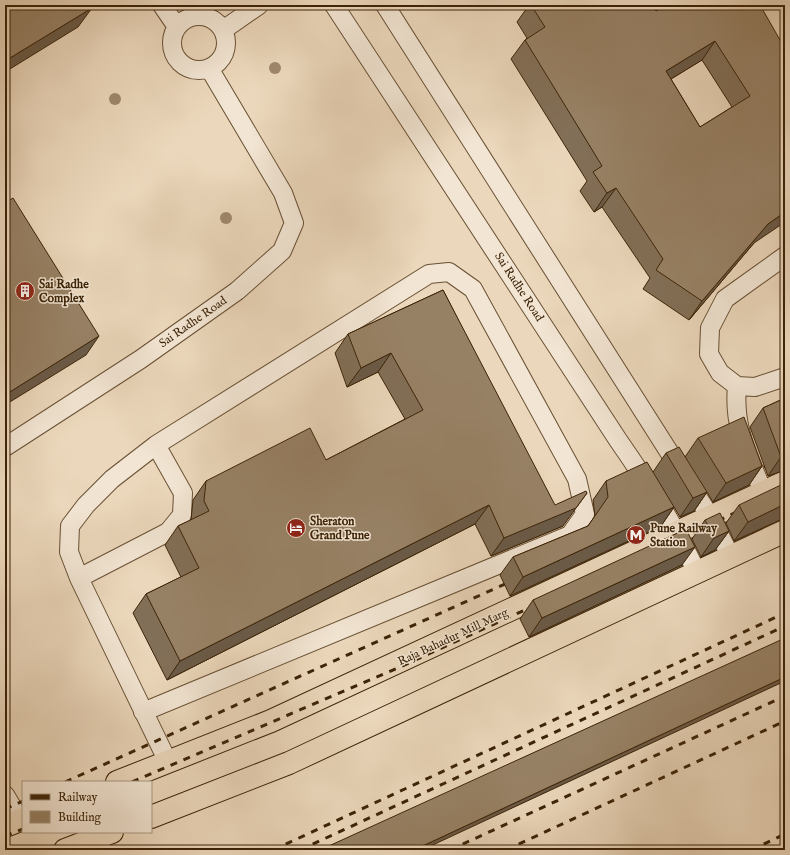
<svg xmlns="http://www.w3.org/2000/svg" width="790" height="855" font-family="'IM FELL English',serif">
	<rect width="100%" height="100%" fill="#ebd7bb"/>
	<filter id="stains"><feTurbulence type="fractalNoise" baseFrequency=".005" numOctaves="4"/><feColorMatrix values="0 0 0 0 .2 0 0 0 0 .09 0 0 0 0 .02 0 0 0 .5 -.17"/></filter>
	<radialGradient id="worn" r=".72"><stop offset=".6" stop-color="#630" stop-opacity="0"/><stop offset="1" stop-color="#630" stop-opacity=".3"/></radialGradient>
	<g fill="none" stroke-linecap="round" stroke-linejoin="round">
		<g stroke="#685034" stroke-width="20">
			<path id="lane" d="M162 5 177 27
				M334 5 618 440C648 483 675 525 697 573
				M385 5 711 518 731 557
				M172 43a27 27 0 1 1 54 0a27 27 0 1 1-54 0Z
				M223 30 259 5
				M785 256 725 299 710 328 709 354 720 373 737 386 755 387 785 377
				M737 386C733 428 748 454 763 492
				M5 447 141 359 237 291 282 251 294 223 283 193 209 68
				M79 578 168 532 182 515 183 493 156 445
				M143 712 570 535 585 514 577 479 473 289 449 272 429 274 156 445 112 479 86 505 70 526 69 552 79 578 168 762
				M5 795 20 820"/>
		</g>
		<g stroke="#3c2307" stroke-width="24">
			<path id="highway" d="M117 782 271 721 785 482
				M151 817 289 763 785 531
				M5 826 23 819
				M65 850 112 832"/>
		</g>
		<use href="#lane" stroke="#f2e5d3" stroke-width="18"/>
		<use href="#highway" stroke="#ebd7bb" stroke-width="22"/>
		<path stroke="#3c2307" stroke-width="3" stroke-dasharray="7 7" stroke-linecap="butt" d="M751 473 785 457
			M680 539 741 510
			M65 782 514 580
			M132 782 400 667 538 604
			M5 809 23 801
			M5 836 23 829
			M273 850 785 613
			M300 850 785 626
			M450 850 785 696
			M506 850 785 721
			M751 850 785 834"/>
	</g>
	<g fill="#9f886c">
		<circle cx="275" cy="68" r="6"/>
		<circle cx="115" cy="99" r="6"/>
		<circle cx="226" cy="218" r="6"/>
	</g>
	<path fill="#826f57" stroke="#3c2307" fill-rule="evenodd" d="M529 5H653L656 11 760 5 754 243 689 320 643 289 650 278 602 207 594 212 580 191 587 181 511 59 525 40 527 38 517 22ZM702 60 732 107 700 127 671 79Z
		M443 290 563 526 491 556 475 524 167 680 133 613 146 594 181 577 165 545 178 526 191 520 193 500 206 481 326 460 405 419 378 372 347 387 335 353 348 334Z
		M785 398V470L768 476 750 427 763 408Z
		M698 438 762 466 749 485 713 502 707 492 694 511 680 517 674 507 661 526 510 596 500 575 513 557 588 526 595 516 593 500 606 481 653 472 666 453 685 457Z
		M739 505 780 520 734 541 726 523Z
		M705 520 729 531 715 550 701 557 692 539Z
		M682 565 529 637 520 619 533 600Z"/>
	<path fill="#6a5a47" stroke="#3c2307" d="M92 8 78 27 5 72V61Z
		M715 41 702 60 653 90 666 71Z
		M616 188 602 207 594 212 607 193Z
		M785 212V222L754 243 689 320 702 301 768 224Z
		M99 336 86 355 5 405V395Z
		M391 353 378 372 347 387 361 368Z
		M785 456V470L768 476 781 457Z
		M762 466 749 485 713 502 726 483Z
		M707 492 694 511 680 517 693 498Z
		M587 493 563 526 491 556 504 538Z
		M785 504V519L780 520 734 541 748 522Z
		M489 505 475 524 167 680 180 661Z
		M674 507 661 526 510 596 523 577Z
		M729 531 715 550 701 557 714 538Z
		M695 547 682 565 529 637 542 618Z
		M785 677V681L422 850H414Z"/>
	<path fill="#978165" stroke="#3c2307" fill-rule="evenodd" d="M5 5H90L92 8 5 61Z
		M531 5H653L656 11 665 5H760L784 47 785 46V212L768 224 702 301 656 270 663 259 616 188 607 193 593 172 602 166 525 40 545 27ZM715 41 750 96 700 127 666 71Z
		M13 198 99 336 5 395V203Z
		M443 290 555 505 586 491 587 493 576 508 504 538 489 505 180 661 146 594 199 568 178 526 209 511 204 501 206 481 310 428 326 460 423 410 391 353 361 368 348 334Z
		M785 398V456L781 457 763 408Z
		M744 417 762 466 726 483 698 438Z
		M679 447 707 492 693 498 666 453Z
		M647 462 674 507 523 577 513 557 588 526 608 497 606 481Z
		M785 483V504L748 522 739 505Z
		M720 513 729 531 714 538 705 520Z
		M686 529 695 547 542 618 533 600Z
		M785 638V677L414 850H320Z"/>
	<defs>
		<g id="building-disc" transform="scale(1)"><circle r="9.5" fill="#8f2418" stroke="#f2e5d3"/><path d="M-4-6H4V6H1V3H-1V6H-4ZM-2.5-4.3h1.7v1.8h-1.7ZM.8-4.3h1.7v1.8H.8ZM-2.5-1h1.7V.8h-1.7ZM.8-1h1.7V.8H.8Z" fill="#fff"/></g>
		<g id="hotel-disc" transform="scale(1)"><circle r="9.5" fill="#8f2418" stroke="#f2e5d3"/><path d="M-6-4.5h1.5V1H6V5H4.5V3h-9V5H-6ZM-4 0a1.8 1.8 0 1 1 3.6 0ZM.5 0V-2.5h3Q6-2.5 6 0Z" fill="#fff"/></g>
		<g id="metro-disc" transform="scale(1)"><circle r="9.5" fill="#8f2418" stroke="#f2e5d3"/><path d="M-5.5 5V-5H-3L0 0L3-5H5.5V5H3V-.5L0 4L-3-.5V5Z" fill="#fff"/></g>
	</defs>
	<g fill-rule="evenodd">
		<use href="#building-disc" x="25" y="291"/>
		<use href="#hotel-disc" x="296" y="528"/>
		<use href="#metro-disc" x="636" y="535"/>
	</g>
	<g text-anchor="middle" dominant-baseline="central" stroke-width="3" stroke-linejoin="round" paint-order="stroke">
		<g font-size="12" font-weight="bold" fill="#3c2307" stroke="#f2e5d3" text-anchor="start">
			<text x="39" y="284">Sai Radhe<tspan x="39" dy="14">Complex</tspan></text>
			<text x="310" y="521">Sheraton<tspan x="310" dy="14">Grand Pune</tspan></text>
			<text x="650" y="528">Pune Railway<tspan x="650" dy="14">Station</tspan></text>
		</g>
		<g font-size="12" fill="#3c2307" stroke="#f2e5d3">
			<text transform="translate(519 287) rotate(57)">Sai Radhe Road</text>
			<text transform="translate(193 322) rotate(-35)">Sai Radhe Road</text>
			<text transform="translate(453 637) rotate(-25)">Raja Bahadur Mill Marg</text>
		</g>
	</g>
	<rect width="790" height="855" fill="none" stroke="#ebd7bb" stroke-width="20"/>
	<rect x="6" y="6" width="778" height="843" fill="none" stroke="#3c2307" stroke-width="2"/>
	<rect x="10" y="10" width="770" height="835" fill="none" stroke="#3c2307"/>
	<rect x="22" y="781" width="130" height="52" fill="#f2e5d3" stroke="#a99781"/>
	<rect x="30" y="794" width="20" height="6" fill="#3c2307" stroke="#a99781"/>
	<text x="58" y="801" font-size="12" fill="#3c2307">Railway</text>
	<rect x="30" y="811" width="20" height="12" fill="#978165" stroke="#a99781"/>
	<text x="58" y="821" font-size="12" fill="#3c2307">Building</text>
	<rect width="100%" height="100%" filter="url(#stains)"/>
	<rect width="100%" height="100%" fill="url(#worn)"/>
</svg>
